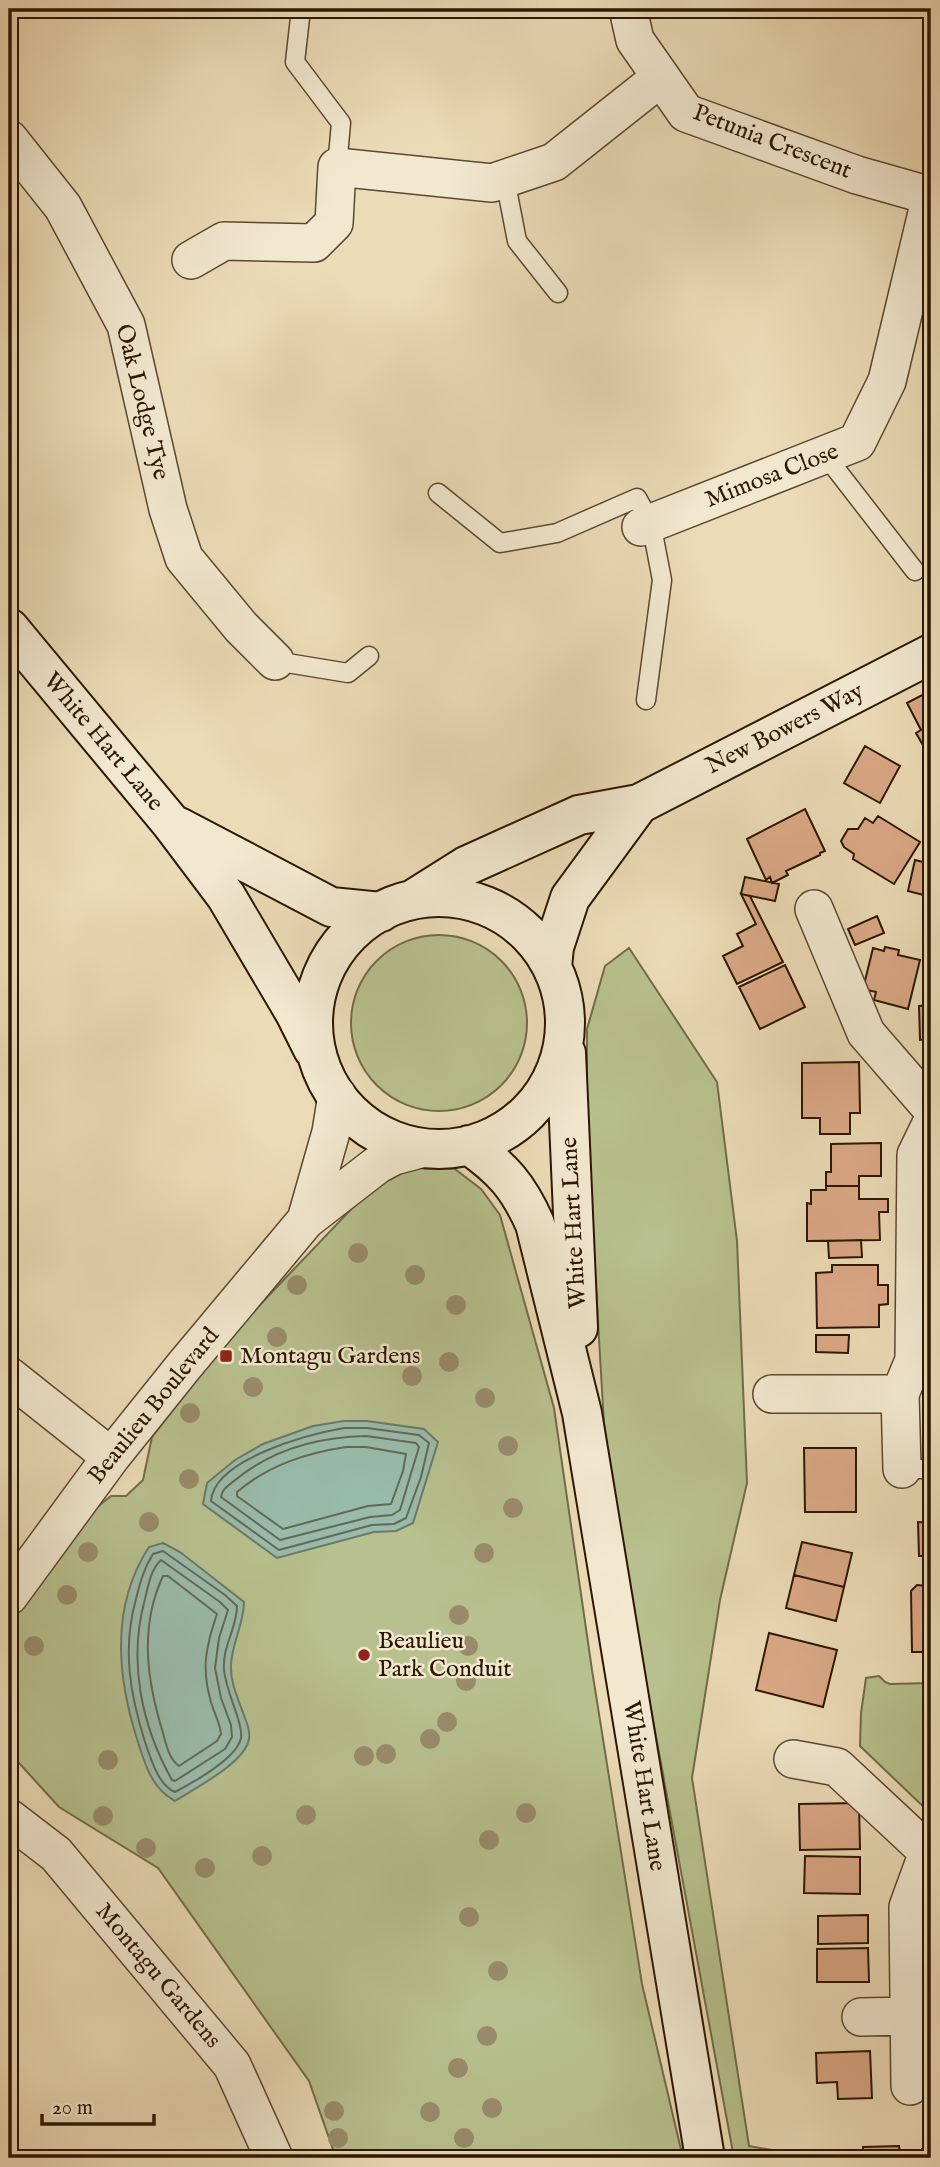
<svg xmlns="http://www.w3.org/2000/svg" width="940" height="2167" font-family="'IM FELL English',serif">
	<rect width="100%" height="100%" fill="#ebdbb6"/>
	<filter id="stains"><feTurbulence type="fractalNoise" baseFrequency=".00286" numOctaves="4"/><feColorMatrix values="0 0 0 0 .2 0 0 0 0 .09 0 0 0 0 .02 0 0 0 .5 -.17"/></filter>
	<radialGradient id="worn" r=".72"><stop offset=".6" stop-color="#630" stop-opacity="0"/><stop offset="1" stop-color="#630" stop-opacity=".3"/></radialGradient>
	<path fill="#b7c08e" stroke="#726c48" stroke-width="2" d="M351 1023a88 88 0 1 1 176 0a88 88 0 1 1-176 0Z
		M629 948 717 1082 737 1241 747 1483 720 1600 692 1778 749 2146 817 2158H734L620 1542 604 1424 587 1134V1029L605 966Z
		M412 1166H451L481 1189 500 1215 554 1408 592 1670 642 1984 683 2158H336L309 2081 158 1868 59 1807 9 1752V1624L96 1508 111 1496H126L143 1480 152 1437 232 1334 381 1178Z
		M879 1676 885 1682 890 1684 931 1683V1814L860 1746 861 1713 866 1678Z"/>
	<path fill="#99bbab" stroke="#6d7968" stroke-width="2" d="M344 1421H367L424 1429 438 1442 413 1523 396 1531 374 1532 277 1558 203 1504 207 1483 235 1460 263 1444 313 1426Z
		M163 1543 180 1552 244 1602C244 1624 232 1642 231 1665 230 1683 239 1701 245 1718 247 1723 250 1733 249 1739 245 1763 195 1788 175 1801 151 1788 145 1764 137 1739 117 1676 111 1605 149 1547Z"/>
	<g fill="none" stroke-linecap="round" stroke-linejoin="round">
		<path stroke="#626957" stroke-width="2" d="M344 1428H367L419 1435 429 1443 421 1477 406 1518 394 1524 372 1525 279 1550 211 1501C214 1459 309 1434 344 1428Z
			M366 1436 416 1443 419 1447 400 1510 392 1515 370 1517 280 1540 221 1497C222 1489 228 1486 234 1481 271 1450 318 1437 366 1436Z
			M346 1447H366L406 1454 403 1471 391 1504 368 1506 283 1529 237 1496V1492C269 1465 306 1453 346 1447Z
			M163 1551 225 1595 237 1606C237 1628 222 1647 224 1670 226 1688 234 1704 239 1722 240 1726 242 1734 241 1738 237 1758 192 1783 175 1792 158 1785 151 1759 145 1742 130 1694 122 1649 136 1599 140 1583 144 1568 153 1554Z
			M161 1560 220 1602 228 1610 219 1638 215 1668 221 1698 231 1725 232 1737 225 1749 175 1781 172 1780C141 1725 128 1660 145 1599 148 1586 151 1569 161 1560Z
			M163 1576H168L217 1614C206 1646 201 1668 211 1702 214 1713 220 1723 221 1734L217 1741 179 1766C169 1759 166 1744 163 1733 147 1681 139 1627 163 1576Z"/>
	</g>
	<path fill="#dba886" stroke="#2c1703" stroke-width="2" d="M926 693 931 702V759L916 733 921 730 907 703Z
		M865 746 900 766 880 803 844 783Z
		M805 809 825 851 820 853V855L786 871 788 875 772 883 770 877 766 880 747 839Z
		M878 816 920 842 894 884 853 859 854 854 844 847 841 841 848 829H858L865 818 873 823Z
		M915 860 931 864V897L908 891Z
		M745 877 779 884 775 901 741 894Z
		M741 894 750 896 783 962 737 984 723 956 743 946 737 934 756 924Z
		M877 916 884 933 855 945 848 929Z
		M885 947 899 950 898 955 920 960 908 1009 874 1000 876 992 863 989 873 948 884 951Z
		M785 965 805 1007 760 1029 739 987Z
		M931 1005V1051V1039L920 1040 919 1006Z
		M859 1062 860 1113H850V1134H820V1118H802V1063Z
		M881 1143V1176H859V1186H826V1172H831V1144Z
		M826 1186H859V1199H888V1212H879L880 1240 807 1241V1203L811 1204V1190H826Z
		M861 1240 862 1257 829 1258 828 1241Z
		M832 1265H878V1285H888V1304L879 1305V1327L817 1328 816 1273 832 1272Z
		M816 1335H849L848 1353 816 1352Z
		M804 1448H856V1512H805Z
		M918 1522 931 1523V1556H919Z
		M802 1542 852 1553 844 1587 794 1575Z
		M794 1575 844 1587 836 1621 786 1608Z
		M917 1585 927 1586 931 1590V1652H912L911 1591Z
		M769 1633 837 1650 823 1707 756 1690Z
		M859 1803 860 1849 800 1850 799 1804Z
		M805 1856 860 1857V1894L804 1893Z
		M868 1915V1943L818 1944V1916Z
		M868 1948 869 1982H817V1949Z
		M870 2051 872 2098 838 2099 837 2082 817 2083 816 2053Z
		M899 2146 900 2153H910L911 2158H863V2147Z
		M931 2148V2158H922V2149Z"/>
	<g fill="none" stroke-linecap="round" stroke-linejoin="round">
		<g stroke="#5c4830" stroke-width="21">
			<path id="lane" d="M301 9 295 62 341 123 337 167
				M505 179 517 241 558 293
				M825 455 915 571
				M438 493 500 543 557 533 637 498 651 523 662 580 646 700
				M275 661 348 673 369 656
				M902 1469H931"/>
		</g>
		<g stroke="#5c4830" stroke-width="40">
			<path id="street" d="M628 9 635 40 686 113 857 175 931 196
				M9 139 63 207 126 325 168 509 184 558 241 627 275 661
				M191 260 224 241 314 243 334 223 337 167 492 183 554 162 660 78
				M641 527 857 442 887 381 931 196
				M814 909 866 1033 931 1108
				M306 1220 331 1132 337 1095
				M9 1376 111 1457
				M772 1394H900
				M902 1469 900 1394 914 1360 916 1155 931 1124
				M9 1596 111 1457 184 1366 306 1220 377 1165 394 1156 424 1148
				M793 1759 837 1767 928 1852
				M9 1818 56 1854 232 2065 274 2158
				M861 2017 909 2016
				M910 2086 908 1907 928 1852 931 1850"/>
		</g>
		<g stroke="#2c1703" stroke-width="42">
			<path id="secondary" d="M9 628 171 823 226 896 295 1013 313 1049
				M179 827 331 907 381 912
				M313 1023a126 126 0 1 1 252 0a126 126 0 1 1-252 0Z
				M412 900 466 866 579 815 639 804 931 654
				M552 967 554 947 570 898 639 804
				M566 1053 578 1328
				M469 1145C503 1169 518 1186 535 1224L582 1413 705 2158"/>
		</g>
		<use href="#lane" stroke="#f2e8d0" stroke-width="18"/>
		<use href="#street" stroke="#f2e8d0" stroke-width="37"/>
		<use href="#secondary" stroke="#f2e8d0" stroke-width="38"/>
	</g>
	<g fill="#998b6b">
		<circle cx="358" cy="1253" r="10"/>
		<circle cx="415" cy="1275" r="10"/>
		<circle cx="297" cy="1285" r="10"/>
		<circle cx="456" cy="1305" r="10"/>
		<circle cx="277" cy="1337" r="10"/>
		<circle cx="449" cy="1362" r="10"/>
		<circle cx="412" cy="1376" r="10"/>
		<circle cx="253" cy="1387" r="10"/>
		<circle cx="485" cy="1398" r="10"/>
		<circle cx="190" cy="1413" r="10"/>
		<circle cx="508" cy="1446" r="10"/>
		<circle cx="189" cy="1479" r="10"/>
		<circle cx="513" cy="1508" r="10"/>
		<circle cx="149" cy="1522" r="10"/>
		<circle cx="88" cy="1552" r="10"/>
		<circle cx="484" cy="1553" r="10"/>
		<circle cx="67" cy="1595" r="10"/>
		<circle cx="459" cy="1615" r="10"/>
		<circle cx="34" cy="1646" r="10"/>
		<circle cx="468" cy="1646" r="10"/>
		<circle cx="466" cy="1681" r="10"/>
		<circle cx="447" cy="1722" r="10"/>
		<circle cx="430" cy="1739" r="10"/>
		<circle cx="386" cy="1754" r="10"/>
		<circle cx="364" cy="1756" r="10"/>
		<circle cx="108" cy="1760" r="10"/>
		<circle cx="526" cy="1813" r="10"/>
		<circle cx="306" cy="1815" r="10"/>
		<circle cx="103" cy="1816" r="10"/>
		<circle cx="489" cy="1840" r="10"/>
		<circle cx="146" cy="1848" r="10"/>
		<circle cx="262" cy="1856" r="10"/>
		<circle cx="205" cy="1868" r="10"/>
		<circle cx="469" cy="1917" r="10"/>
		<circle cx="498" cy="1971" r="10"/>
		<circle cx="487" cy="2036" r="10"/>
		<circle cx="458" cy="2068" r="10"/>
		<circle cx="492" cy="2108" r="10"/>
		<circle cx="334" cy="2111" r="10"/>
		<circle cx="430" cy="2112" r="10"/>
		<circle cx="338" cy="2138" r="10"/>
		<circle cx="464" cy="2138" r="10"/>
	</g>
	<g fill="#8f2418" stroke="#f2e8d0" stroke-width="2.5">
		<rect x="219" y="1349" width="14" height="14" rx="3.5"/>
		<circle cx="364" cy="1655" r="7"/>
	</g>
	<g text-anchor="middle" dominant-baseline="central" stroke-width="5" stroke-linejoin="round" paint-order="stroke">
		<g font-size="24" fill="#2c1703" stroke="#f2e8d0">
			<text transform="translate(772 142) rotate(21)">Petunia Crescent</text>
			<text transform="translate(142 402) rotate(76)">Oak Lodge Tye</text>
			<text transform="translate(772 476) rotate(-21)">Mimosa Close</text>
			<text transform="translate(785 729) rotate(-27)">New Bowers Way</text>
			<text transform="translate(103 742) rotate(50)">White Hart Lane</text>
			<text transform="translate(574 1223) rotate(-93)">White Hart Lane</text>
			<text transform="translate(154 1406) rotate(-51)">Beaulieu Boulevard</text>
			<text transform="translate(644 1786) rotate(81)">White Hart Lane</text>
			<text transform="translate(158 1976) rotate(50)">Montagu Gardens</text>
		</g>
		<g font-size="24" fill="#2c1703" stroke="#f2e8d0" text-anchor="start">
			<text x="240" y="1356">Montagu Gardens</text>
			<text x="378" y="1641">Beaulieu<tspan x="378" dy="28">Park Conduit</tspan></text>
		</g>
	</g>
	<rect width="940" height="2167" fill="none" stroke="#ebdbb6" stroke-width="35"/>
	<rect x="10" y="10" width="919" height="2146" fill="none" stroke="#2c1703" stroke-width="3.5"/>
	<rect x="18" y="18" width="905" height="2132" fill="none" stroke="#2c1703" stroke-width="2"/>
	<path d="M42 2114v10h112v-10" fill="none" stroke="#2c1703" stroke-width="3.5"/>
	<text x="52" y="2114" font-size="21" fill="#2c1703" stroke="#f2e8d0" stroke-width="5" paint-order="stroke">20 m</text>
	<rect width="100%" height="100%" filter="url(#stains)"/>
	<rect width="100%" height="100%" fill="url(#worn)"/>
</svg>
